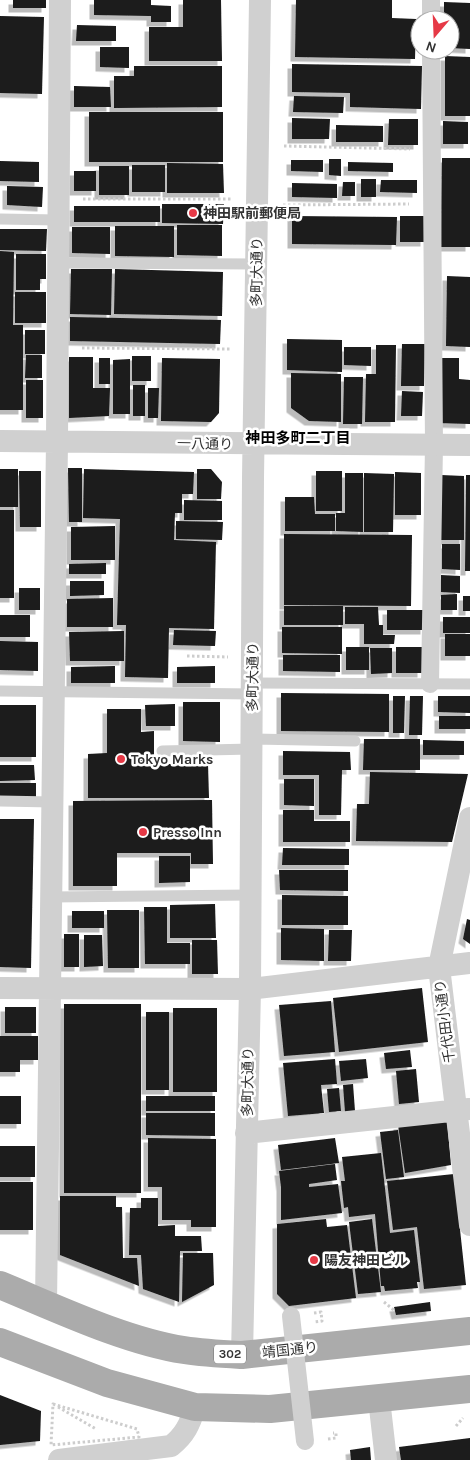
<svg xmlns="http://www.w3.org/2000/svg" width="470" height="1460" font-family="Karla,'Noto Sans JP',sans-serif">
	<defs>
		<filter id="shadow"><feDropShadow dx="-4.5" dy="4.5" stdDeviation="0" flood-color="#0004"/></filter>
	</defs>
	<rect width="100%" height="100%" fill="#fff"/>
	<path fill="#1a1a1a" filter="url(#shadow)" d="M13 0H46V8H13Z
		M94 0H151V5L171 6V22H151V16L94 15Z
		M183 0H221L222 61H149V27H183Z
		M296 0H392V18L416 19 415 59 295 57Z
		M444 2 470 3V49L450 48V20H444Z
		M0 16 44 17 42 94 0 93Z
		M77 25 116 26V41H76Z
		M100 47H129V68L100 67Z
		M445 56 470 57V116H445Z
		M292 64 422 66 421 109 350 107V93L292 92Z
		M134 66H222V107L114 108V76H134Z
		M74 86 110 87 111 107H74Z
		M294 96 344 97 343 113 293 112Z
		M89 112H223V162H89Z
		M292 118 330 119 329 139H292Z
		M389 119H418V145H388Z
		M443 121 468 122V144H443Z
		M336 125 383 126V142H336Z
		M442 158H470V247H441Z
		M329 159H341V176L329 175Z
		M291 160H323V172L291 171Z
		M0 161 39 162V182L0 181Z
		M348 162 393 163V172L348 171Z
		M167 163 223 164 224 193H167Z
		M132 165H165V192H132Z
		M99 166H129V195H99Z
		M74 171H96V191H74Z
		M361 179H376V197H361Z
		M381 180H417V193L380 192Z
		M343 182H355V196H342Z
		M292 183 337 184V198L292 197Z
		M7 186 43 187 42 207 7 205Z
		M162 204H224L223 224 162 223Z
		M74 206H160V222H74Z
		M292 216 397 217 396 245 292 244Z
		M400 216H425V242H400Z
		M177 225H222V256L177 255Z
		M115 226H174V257L115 256Z
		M72 227H110V254L72 253Z
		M0 229H47L46 251 0 250Z
		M0 251 14 252 13 325H23V410H0Z
		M16 254H46V279H40V290H16Z
		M71 269H112L111 315 70 314Z
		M115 269 223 272 222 316 114 314Z
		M447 276 470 277V347L446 346Z
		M15 292H46V323H15Z
		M70 317 221 320 220 344 70 341Z
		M25 330H45V354H25Z
		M287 339 342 340V372L287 370Z
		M402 344H425L424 386H401Z
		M376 345H396L395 422H365L366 374H376Z
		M344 347H371V366L344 365Z
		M26 355H42V378H25Z
		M132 356H151V381H132Z
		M69 357H93V388H110L109 416 69 418Z
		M99 358H110V384H99Z
		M162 358 220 359 219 413 211 422 161 421Z
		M439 358H459V379L470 380V424L438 423Z
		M130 359V414H113V360Z
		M291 373 341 374V422L309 421 291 408Z
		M344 377H363L362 424H343Z
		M26 380H43V418H26Z
		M133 385H145V416H133Z
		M148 388H159L158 418H148Z
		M402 391 423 392 422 416H401Z
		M68 468H82V522H69Z
		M0 469H18V507H0Z
		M84 469 194 472 193 494H182V513H175L174 540 216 542 214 629 169 628 168 678 125 677 126 625H117L120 519 83 518Z
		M197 469H211L222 482 221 499H197Z
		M19 471H41V527H20Z
		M316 471H342V511H316Z
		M395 472 421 473V515H395Z
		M345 473H363V532L336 531V513H345Z
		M364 473 394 474 393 532H364Z
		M441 475 464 476V540H441Z
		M466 475H470V571H465Z
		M285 497H314L315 514H335V531H285Z
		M184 500 222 501V520H184Z
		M0 510H14V598H0Z
		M176 521 223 522 222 540 176 539Z
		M115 526V560H71V527Z
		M284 534 412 535 411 606 284 605Z
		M442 544H460V570L442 569Z
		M106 563V574H69V564Z
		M441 575 460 576V593L441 592Z
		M70 581H104V595L70 596Z
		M19 588H40V610H19Z
		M457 594V610H441V595Z
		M463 596H470V611H463Z
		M113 598V627H67V599Z
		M284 606H343V625H284Z
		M345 607H378L379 625H383V635H395L394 644H364V624H345Z
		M387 610H425V630H387Z
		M0 615H30V637H0Z
		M443 617H470V633H443Z
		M282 627H342V654L282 653Z
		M174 630 216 631 215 646 173 645Z
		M124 631V661H70L69 632Z
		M445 634H470V656H445Z
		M0 641 38 642V671L0 670Z
		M346 647H369V670H346Z
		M396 647H422V673H396Z
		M370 648H392V673L371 674Z
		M283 655H340V672L283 671Z
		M115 666V683H71V667Z
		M215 666V683H177V667Z
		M281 693 389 694V732L281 731Z
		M393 696H405L404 733H393Z
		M410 696H423L422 735H409Z
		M438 696H470V713L438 712Z
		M183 702H220V742L183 741Z
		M175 704V726H146L145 705Z
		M0 705H36V757H0Z
		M107 709H141V732L154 731V764H208L209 798H88V754L107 753Z
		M439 716H470V729H439Z
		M364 739H420V770H363Z
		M423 740 464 741V755H423Z
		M283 751 350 752 351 770H342L341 815H319V775H283Z
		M0 765H34L35 780 0 781Z
		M370 772 468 774 452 842 356 841 357 804H369Z
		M284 779H314V806L284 805Z
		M0 783H36V797H0Z
		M212 800 213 864H191V853H117V886H73V801Z
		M283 810H314V821H350V842H283Z
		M0 819H34L31 968 0 967Z
		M283 848 349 849V865H282Z
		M159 856H190V882L159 883Z
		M279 870H348V891L280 890Z
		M282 895 348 896V925H282Z
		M215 904 216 938H170V905Z
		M144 907H167V943H190V964H145Z
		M107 910H139V968H108Z
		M72 911H104V928H72Z
		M467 919 470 920V944L463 939Z
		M281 928 324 929V961L281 960Z
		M329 930H352L351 961H328Z
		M64 934H79V967H64Z
		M84 935H102L103 966 84 967Z
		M192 940H217L218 974H192Z
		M422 988 428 1042 339 1052 333 998Z
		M331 1001 335 1052 284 1056 279 1005Z
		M64 1004H141V1193H64Z
		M5 1007H36V1033H5Z
		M173 1008H217V1092H173Z
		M146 1012H169V1090H146Z
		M0 1036H38V1060H20V1072H0Z
		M410 1050 412 1067 386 1069 384 1053Z
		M335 1059 337 1084 321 1085 324 1113 288 1116 283 1063Z
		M366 1059 368 1078 341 1081 339 1061Z
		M416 1069 419 1102 399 1104 396 1071Z
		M353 1084 355 1111 345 1112 343 1085Z
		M339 1088 341 1111 329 1112 327 1089Z
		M0 1096H21V1124H0Z
		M146 1096H215V1111H146Z
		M146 1113H215V1136L146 1135Z
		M447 1120 451 1165 405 1173 398 1125Z
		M398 1130 404 1177 386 1179 380 1132Z
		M148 1138 216 1139V1227H191V1220H162V1187H148Z
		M335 1138 339 1163 281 1170 278 1145Z
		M0 1146H35V1177H0Z
		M381 1153 390 1233 414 1230 420 1282H417L418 1288 385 1291 384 1286H381L375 1214 349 1217 348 1207 344 1208 341 1181H345L342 1157Z
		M335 1164 337 1180 309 1184V1187L338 1184 342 1213 281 1220V1187L279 1171Z
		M454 1174 466 1285 424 1289 417 1227 393 1230 387 1181Z
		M0 1182H33V1230H0Z
		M60 1196H116V1207H122L123 1258H137L139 1286 60 1255Z
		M141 1198H158V1226L175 1225V1236H201L202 1251H180L179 1302 143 1289 141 1255H129L130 1208H141Z
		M326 1219 327 1227 347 1225 356 1298 289 1306 277 1294V1224Z
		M372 1219 381 1292 358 1294 349 1222Z
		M183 1253H213L214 1285 182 1302Z
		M430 1302 431 1311 396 1315 394 1307Z
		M0 1395 41 1411 40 1441 0 1445Z
		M470 1438V1460H401L399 1447Z
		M370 1447 371 1460H351L350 1450Z"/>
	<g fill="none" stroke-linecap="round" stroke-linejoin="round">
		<path stroke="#cdcdcd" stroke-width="3" stroke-dasharray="2.5 2.5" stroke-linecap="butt" d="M284 146 410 149
			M83 199H232
			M283 205 409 204
			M82 348 231 349
			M187 656 228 657
			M384 1302 395 1311
			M53 1404 137 1429 139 1437 51 1445Z
			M58 1407 96 1429
			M456 1426 463 1418
			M328 1439 336 1438V1433H333"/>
		<path stroke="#d0d0d0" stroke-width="11" d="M0 219 58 220
			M58 263 257 264
			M253 683 470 684
			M0 691 252 694
			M252 739 355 741
			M162 751 252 749
			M0 801 53 802
			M51 897 250 895"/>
		<path stroke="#d0d0d0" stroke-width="18" d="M431 0V20
			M430 684 434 445 431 50"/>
		<path stroke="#d0d0d0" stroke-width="22" d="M0 441 470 445
			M470 818 439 967 470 1225
			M0 988 250 989 470 963
			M246 1133 469 1109
			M46 1304 57 441 60 0
			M242 1355 250 989 253 478 260 0
			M379 1399 386 1460
			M59 1460 171 1446C185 1435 190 1424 195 1407"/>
		<path stroke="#ababab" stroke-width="28" d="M0 1285C56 1308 125 1341 184 1350 203 1353 223 1354 242 1355L470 1331
			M0 1342 107 1383 195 1407 270 1409 470 1389"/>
		<path stroke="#cdcdcd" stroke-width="3" stroke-dasharray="2.5 2.5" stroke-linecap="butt" d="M314 1313 321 1312 322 1321 314 1322"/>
		<path stroke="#d0d0d0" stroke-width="18" d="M291 1316 305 1441"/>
	</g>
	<g fill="#e63946" stroke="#fff" stroke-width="2">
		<circle cx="193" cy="213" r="5"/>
		<circle cx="121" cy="759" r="5"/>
		<circle cx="143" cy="832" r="5"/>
		<circle cx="314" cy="1260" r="5"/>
	</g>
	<g text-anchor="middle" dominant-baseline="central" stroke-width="5" stroke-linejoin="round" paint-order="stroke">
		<rect fill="#fff" stroke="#707070" stroke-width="1" x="214" y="1344.5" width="32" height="19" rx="4"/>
		<g font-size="12" font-weight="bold" fill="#333">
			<text x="230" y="1354">302</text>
		</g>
		<g font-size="14" font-weight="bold" fill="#333" stroke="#fff" text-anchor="start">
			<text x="203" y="213">神田駅前郵便局</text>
			<text x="131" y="759">Tokyo Marks</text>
			<text x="153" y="832">Presso Inn</text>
			<text x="324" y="1260">陽友神田ビル</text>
		</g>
		<g font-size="14" fill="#333" stroke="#fff">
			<text transform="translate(257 272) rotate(-89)">多町大通り</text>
			<text transform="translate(205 444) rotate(1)">一八通り</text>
			<text transform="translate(253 677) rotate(-89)">多町大通り</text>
			<text transform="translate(445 1021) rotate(-97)">千代田小通り</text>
			<text transform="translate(248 1082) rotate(-89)">多町大通り</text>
			<text transform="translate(290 1350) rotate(-6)">靖国通り</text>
		</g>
		<g font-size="15" font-weight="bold" fill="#000" stroke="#fff">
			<text x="298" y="438">神田多町二丁目</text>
		</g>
	</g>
	<g transform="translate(435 35) rotate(199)"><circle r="24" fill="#ffffff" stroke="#adadad"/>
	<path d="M0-4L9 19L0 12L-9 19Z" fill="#e63946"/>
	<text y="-8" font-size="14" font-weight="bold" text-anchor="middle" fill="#333333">N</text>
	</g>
</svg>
